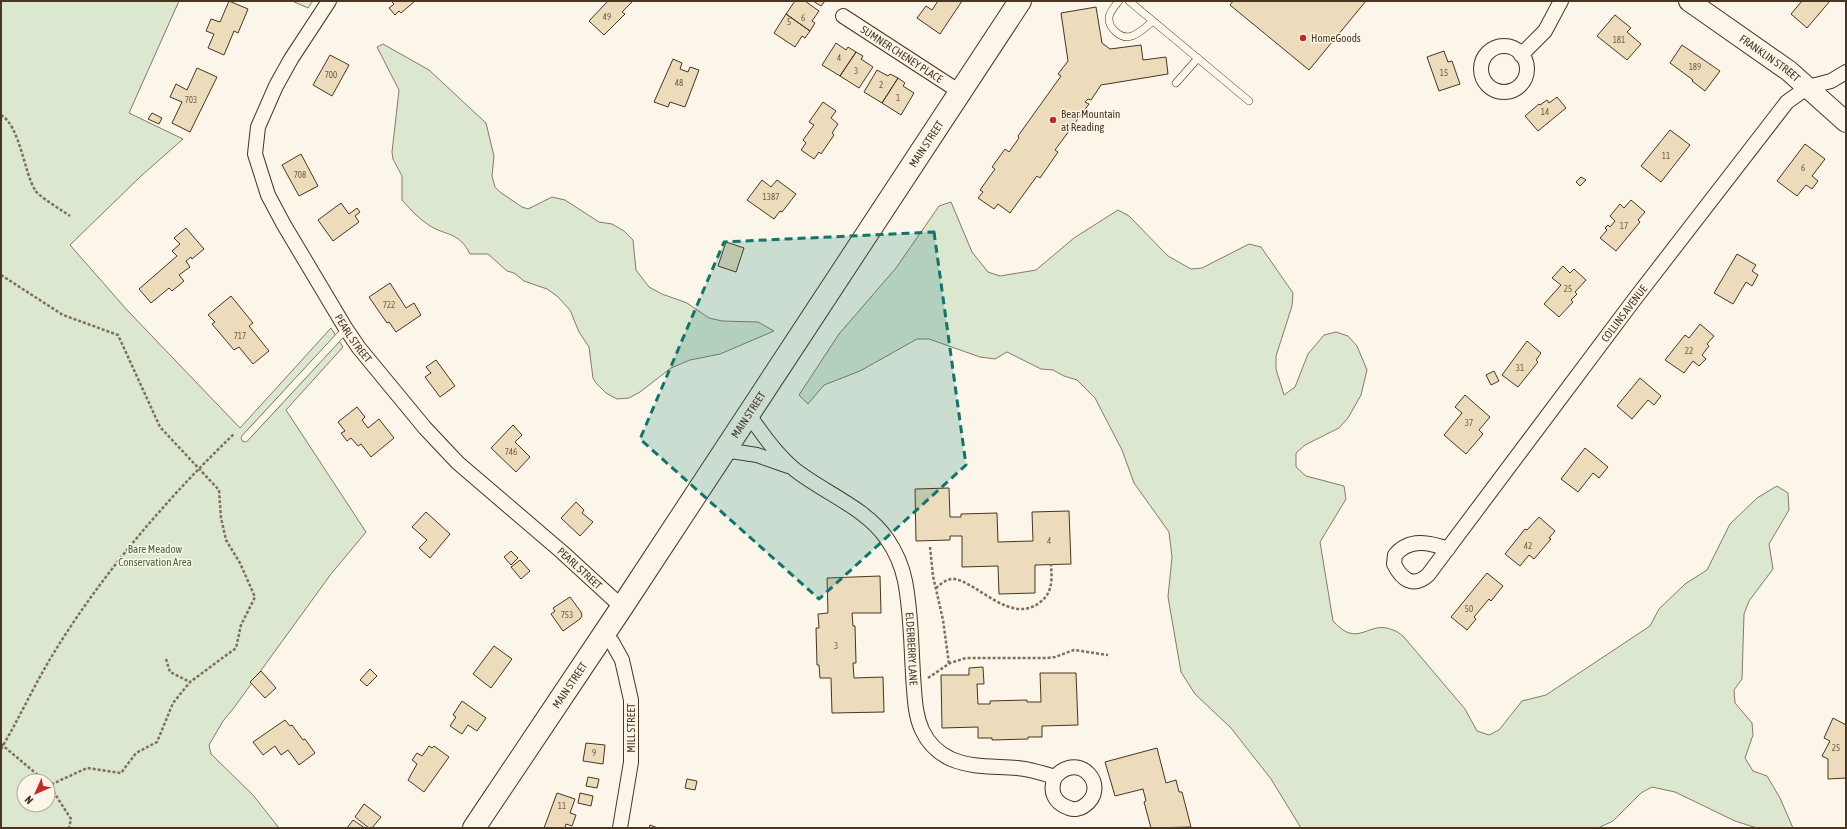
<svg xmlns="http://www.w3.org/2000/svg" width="1847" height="829" font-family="'Asap Condensed',sans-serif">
	<rect width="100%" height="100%" fill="#fbf6e9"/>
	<path fill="#dce7d0" stroke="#887966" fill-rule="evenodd" d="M1 1H179L129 113 183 139 141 176 70 245 127 310 240 428 331 328 343 347 286 410 366 532 331 574 233 709 223 721 209 745 211 754 253 795 279 828H1ZM24 781H48V805H24Z
		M292 1H313L308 8Z
		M383 44 429 70 486 123 494 156 492 176 495 187 500 192 522 207 528 209 552 197 565 200 599 222 612 224 624 231 633 240 636 270 649 287 662 294 687 303 709 318 722 321 758 322 774 331 720 354 690 360 671 368 640 392 629 398 617 399 606 393 596 383 593 378 589 347 579 332 570 310 557 296 547 289 524 281 514 273 507 271 488 254H470C459 232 447 236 430 226 419 219 410 209 402 200V176L393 159 392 152 399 90 377 47Z
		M951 202 972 252 988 272 1000 276 1036 270 1074 238 1118 210 1129 216 1168 256 1191 269 1202 268 1249 244 1261 247 1293 293 1292 306 1276 356V369L1284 395 1295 387 1308 354 1324 335 1336 332 1348 336 1357 346 1367 370 1361 395 1348 418 1339 428 1305 445 1296 453V467L1306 476 1344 486 1346 499 1320 542 1333 621C1359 650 1368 619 1393 630 1397 631 1400 634 1403 636L1465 709 1477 731 1489 735 1499 730 1522 701 1546 695 1650 626 1659 609 1685 584 1707 570 1730 524 1757 498 1777 486 1788 493 1789 510 1769 544 1773 569 1749 601 1744 614 1742 679 1734 690 1735 703 1752 723 1753 735 1745 758 1753 771 1767 776 1780 798 1793 828H1757L1735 821 1675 792 1652 787 1641 793 1613 821 1598 828H1301L1271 779 1231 728 1195 694 1181 672 1168 597 1172 557 1169 532 1134 483 1122 450 1095 398 1077 380 1064 376 1053 370 1041 369 1007 352 995 359 980 357 929 339H917L860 371 824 385 808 404 799 395 839 334 896 268 939 206Z"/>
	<path fill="#ecdcbc" stroke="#4a3520" d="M229 1 248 9 238 33 234 31 224 55 208 48 214 34 206 31 211 19 220 22Z
		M391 1H415L401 13 399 11 395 15 389 8 394 4Z
		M608 1H633L622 12 625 14 604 35 589 21Z
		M795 1H805L819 11 812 21 815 23 810 31 786 14Z
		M813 1H825L821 6Z
		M938 1H962L940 34 917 18 926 6 932 10Z
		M1233 1H1366L1309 70 1230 5Z
		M1802 1H1830L1807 28 1791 14Z
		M1096 7 1102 43 1110 49 1141 45 1143 60 1166 57 1168 74 1101 85 1091 100 1088 99 1085 102 1089 104 1055 150 1058 152 1040 178 1037 176 1010 213 998 204 994 209 978 198 983 192 980 190 995 169 992 167 1005 149 1009 152 1019 138 1018 136 1061 76 1058 74 1068 61 1061 13Z
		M786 14 810 31 805 38 802 36 795 47 774 33Z
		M1615 15 1631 28 1627 32 1641 44 1627 60 1597 36Z
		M836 43 846 50 848 47 856 52 840 76 822 65Z
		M1682 45 1720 71 1705 91 1692 81 1693 80 1670 63Z
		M1444 51 1448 62 1452 61 1460 84 1439 91 1427 57Z
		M856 52 863 56 861 59 873 67 859 88 840 76Z
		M330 55 349 65 332 96 313 85Z
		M673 59 682 63 680 69 688 72 690 67 699 70 685 107 670 102 668 107 654 102Z
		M197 68 217 77 190 132 172 123 182 102 170 97 176 84 187 90Z
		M877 70 888 76 890 74 898 78 882 103 864 92Z
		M898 78 905 83 903 86 914 93 901 115 882 103Z
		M1557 97 1566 108 1538 131 1525 116 1539 104 1540 105 1547 100 1549 103Z
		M823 102 836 111 831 118 838 124 832 133 834 135 821 154 819 152 814 159 801 150 806 143 803 140 814 125 809 122Z
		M152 113 162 118 159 124 148 119Z
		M1670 130 1690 145 1661 182 1641 166Z
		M1805 144 1825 159 1812 176 1818 181 1812 189 1806 185 1797 196 1777 181Z
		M301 154 318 186 299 196 282 165Z
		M1581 177 1586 180 1580 186 1576 182Z
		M762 180 771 187 777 180 796 194 782 212 780 211 774 219 747 200Z
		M1631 200 1645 212 1638 220 1640 222 1616 251 1600 238 1607 230 1605 228 1608 225 1610 227 1615 221 1610 216 1620 204 1624 208Z
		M341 203 349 214 357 208 360 212 355 216 359 222 333 241 318 220Z
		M186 228 204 249 192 259 191 257 186 261 190 267 179 275 184 281 172 291 169 288 151 303 139 289 177 256 172 251 180 244 174 238Z
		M726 242 744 248 736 272 718 266Z
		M1737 254 1756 265 1752 271 1758 275 1752 286 1746 282 1733 304 1714 293Z
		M1563 266 1570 273 1574 269 1586 280 1575 292 1577 294 1571 300 1573 302 1559 317 1544 304 1561 285 1552 278Z
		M390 283 406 308 414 303 421 315 396 332 389 322 387 323 369 297Z
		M231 296 253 323 249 326 269 351 253 364 239 347 234 350 212 324 215 322 208 315Z
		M1700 324 1714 336 1707 344 1709 346 1702 355 1706 359 1699 366 1693 361 1684 373 1665 360 1685 335 1689 338Z
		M1527 341 1541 353 1536 360 1538 362 1518 387 1502 375Z
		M436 360 455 386 440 397 425 377 431 373 426 367Z
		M1494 371 1499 381 1491 385 1486 375Z
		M1640 378 1661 396 1654 405 1648 400 1632 419 1617 406Z
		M1465 395 1490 417 1479 430 1483 434 1466 454 1444 435 1462 413 1455 407Z
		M357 407 365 417 362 420 368 428 379 419 394 438 371 457 361 444 358 446 351 438 347 441 341 433 345 431 338 422Z
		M513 425 522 435 515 442 530 457 516 472 491 448Z
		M1585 448 1608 467 1599 478 1593 473 1578 492 1561 479Z
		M949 488 950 517H961V514L997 513 998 542 1033 541 1032 512 1069 511 1071 564 1035 565V593L999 594 998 566 962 567V536H950V540L916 541 915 489Z
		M576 502 584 510 582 513 593 522 580 536 561 518Z
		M426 512 450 534 430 558 419 548 427 540 412 527Z
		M1539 517 1555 531 1549 538 1551 539 1534 559 1529 555 1520 566 1505 554 1525 529 1527 530Z
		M511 551 518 558 511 565 504 557Z
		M520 560 530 571 521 579 511 567Z
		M1487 573 1503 586 1491 601 1489 599 1474 617 1476 619 1467 630 1451 617Z
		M880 576 881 613H852L853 626H855L856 663H853L854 678 883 677 884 712 832 713 831 678H820L819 665H817L816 628H819L818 614 828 613 827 578Z
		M570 597 581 612 582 616 580 619 563 631 551 614 555 611 553 608Z
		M494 646 512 659 491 688 473 674Z
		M983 667 984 684H977L978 704H990V701L1027 700V702H1041L1040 673H1076L1078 725 1042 726V737H1028V739L992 740V738H978V727L942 728 941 675H969V668Z
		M370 669 377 676 367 686 360 680Z
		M261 671 276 688 265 698 250 682Z
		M462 701 486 718 477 731 468 725 462 734 450 726 456 717 453 715Z
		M1833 718 1846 725V778L1828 779V759L1822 756 1830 741 1824 738Z
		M285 720 290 726 292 725 303 740 305 739 315 753 299 765 288 750 281 755 275 746 263 755 253 742Z
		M586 743 605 745 603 764 583 761Z
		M429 746 432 748 434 746 449 757 424 792 408 780 417 764 412 760 417 753 422 756Z
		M1157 748 1166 783 1176 780 1179 792H1182L1191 827 1151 828 1144 802 1146 801 1143 789 1115 796 1105 762Z
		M588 777 599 779 597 788 586 786Z
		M687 779 697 781 695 790 685 788Z
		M557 793 575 799 570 813 576 815 572 826 566 824 565 828H544Z
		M580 793 593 796 591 806 578 803Z
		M364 804 381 817 372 828H369L355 817Z
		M353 820 365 828H347Z
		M650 825 658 828H649Z"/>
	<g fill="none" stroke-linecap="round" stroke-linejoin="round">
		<g stroke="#4a3520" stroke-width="8">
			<path id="lane" d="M1119 1C1115 6 1110 11 1109 17 1108 28 1121 40 1132 36 1140 33 1147 26 1153 21
				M1129 1 1249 101
				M1176 83 1198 58
				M245 438 346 329"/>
		</g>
		<g stroke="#4a3520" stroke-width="16">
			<g id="street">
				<path id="s1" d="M329 1 291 59 276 86 258 127 255 154 268 195 284 225 346 329 359 348 425 428 458 463 562 552 622 607"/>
				<path id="s2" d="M843 16 960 92"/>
				<circle cx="1504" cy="69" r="23"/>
				<path d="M1521 55 1545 31 1561 1"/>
				<path id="s3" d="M748 413C761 433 775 453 794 469 824 493 865 507 887 539 896 552 902 566 905 581 912 616 911 653 914 689 915 703 916 717 922 730 928 743 938 753 951 759 972 768 995 766 1017 768 1030 769 1042 773 1055 777 1080 749 1111 788 1084 806 1080 809 1074 810 1069 808 1054 803 1049 791 1055 777"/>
				<path d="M724 450 757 455 788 466"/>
				<path id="s4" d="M1448 549C1429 542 1409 538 1395 555L1394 564C1402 580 1413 588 1428 575L1634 300 1787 102 1808 87 1831 81 1846 72"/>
				<path d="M604 634 612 642 622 660 631 700V762L620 828"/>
			</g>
		</g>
		<g stroke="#4a3520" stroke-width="22">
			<g id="secondary">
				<path id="s5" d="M1689 1 1789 71 1846 122"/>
			</g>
		</g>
		<g stroke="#4a3520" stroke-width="24">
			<g id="primary">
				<path id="s6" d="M474 828 622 607 1020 1"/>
			</g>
		</g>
		<path stroke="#7f6f5c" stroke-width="2.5" stroke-dasharray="3 2" stroke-linecap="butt" d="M1 115C20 126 24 172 35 190 38 196 63 211 70 216
			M1 275 63 315 118 335 160 427 219 490 221 518 226 540 240 563 255 597 241 625 236 648 190 682 173 703 157 742 136 753 121 773 87 768 50 785
			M930 547 933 576 943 620 949 664
			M936 588C941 584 947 578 955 579 979 584 1011 624 1039 603 1053 593 1052 580 1051 564
			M166 659 170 672 190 682
			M928 678 950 663 966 658H1047L1055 657 1074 650 1108 655
			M1 744 45 781
			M1 749C20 717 35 683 55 651 102 574 169 496 234 434
			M48 783 71 819 69 828"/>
		<use href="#lane" stroke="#fbf6e9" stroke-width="7"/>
		<use href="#street" stroke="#fbf6e9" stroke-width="14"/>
		<use href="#secondary" stroke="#fbf6e9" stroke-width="20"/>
		<use href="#primary" stroke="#fbf6e9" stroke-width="22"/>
	</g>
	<path fill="#0f766e" fill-opacity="0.2" stroke="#0f766e" stroke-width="3" stroke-dasharray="8 5" stroke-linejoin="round" d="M934 232 966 465 819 599 640 439 724 242Z"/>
	<g fill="#c62828" stroke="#fbf6e9" stroke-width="1.5">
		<circle cx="1303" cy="38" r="4"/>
		<circle cx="1053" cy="120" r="4"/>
	</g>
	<g text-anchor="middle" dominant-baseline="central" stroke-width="3" stroke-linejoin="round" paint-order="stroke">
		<g font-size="9" fill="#725f47">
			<text x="607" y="17">49</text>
			<text x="803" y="18">6</text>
			<text x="789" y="22">5</text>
			<text x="1619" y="40">181</text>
			<text x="839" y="58">4</text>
			<text x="1695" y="67">189</text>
			<text x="856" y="71">3</text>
			<text x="1444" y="73">15</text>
			<text x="331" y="75">700</text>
			<text x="679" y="83">48</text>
			<text x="881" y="85">2</text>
			<text x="898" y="98">1</text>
			<text x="191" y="100">703</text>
			<text x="1545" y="112">14</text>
			<text x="1666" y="156">11</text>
			<text x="1803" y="168">6</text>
			<text x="300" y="175">708</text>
			<text x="771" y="197">1387</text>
			<text x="1624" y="226">17</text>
			<text x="1568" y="289">25</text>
			<text x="389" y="305">722</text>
			<text x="240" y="336">717</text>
			<text x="1689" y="351">22</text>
			<text x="1520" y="368">31</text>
			<text x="1469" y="423">37</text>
			<text x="511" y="452">746</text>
			<text x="1049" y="541">4</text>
			<text x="1528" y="546">42</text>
			<text x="1469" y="609">50</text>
			<text x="567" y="615">753</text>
			<text x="836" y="646">3</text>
			<text x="1836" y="748">25</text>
			<text x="594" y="753">9</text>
			<text x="562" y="806">11</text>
		</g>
		<g font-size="11" fill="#4a3520" stroke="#fbf6e9" text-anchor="start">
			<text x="1311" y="38">HomeGoods</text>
			<text x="1061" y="114">Bear Mountain<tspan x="1061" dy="13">at Reading</tspan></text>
		</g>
		<g font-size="11" fill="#4a3520" stroke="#fbf6e9">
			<text stroke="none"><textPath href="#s2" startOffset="70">SUMNER CHENEY PLACE</textPath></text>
			<text stroke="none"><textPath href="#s5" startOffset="99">FRANKLIN STREET</textPath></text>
			<text stroke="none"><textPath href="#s6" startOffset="820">MAIN STREET</textPath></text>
			<text stroke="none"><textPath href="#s4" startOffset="437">COLLINS AVENUE</textPath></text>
			<text stroke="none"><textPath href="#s1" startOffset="382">PEARL STREET</textPath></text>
			<text stroke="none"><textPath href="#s6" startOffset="496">MAIN STREET</textPath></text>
			<text stroke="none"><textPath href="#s1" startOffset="706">PEARL STREET</textPath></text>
			<text stroke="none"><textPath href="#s3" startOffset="304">ELDERBERRY LANE</textPath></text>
			<text stroke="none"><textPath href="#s6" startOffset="172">MAIN STREET</textPath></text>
			<text transform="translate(631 728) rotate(-90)">MILL STREET</text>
		</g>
		<g font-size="11" fill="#436837" stroke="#fbf6e9">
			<text x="155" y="549">Bare Meadow<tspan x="155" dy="13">Conservation Area</tspan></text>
		</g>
	</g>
	<rect width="1847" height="829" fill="none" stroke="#4a3520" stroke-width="4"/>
	<g transform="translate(36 793) rotate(225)"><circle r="19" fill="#fbf6e9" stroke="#b4a999"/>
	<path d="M0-3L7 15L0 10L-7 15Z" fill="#c62828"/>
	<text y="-6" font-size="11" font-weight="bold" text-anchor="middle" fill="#4a3520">N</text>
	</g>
</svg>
